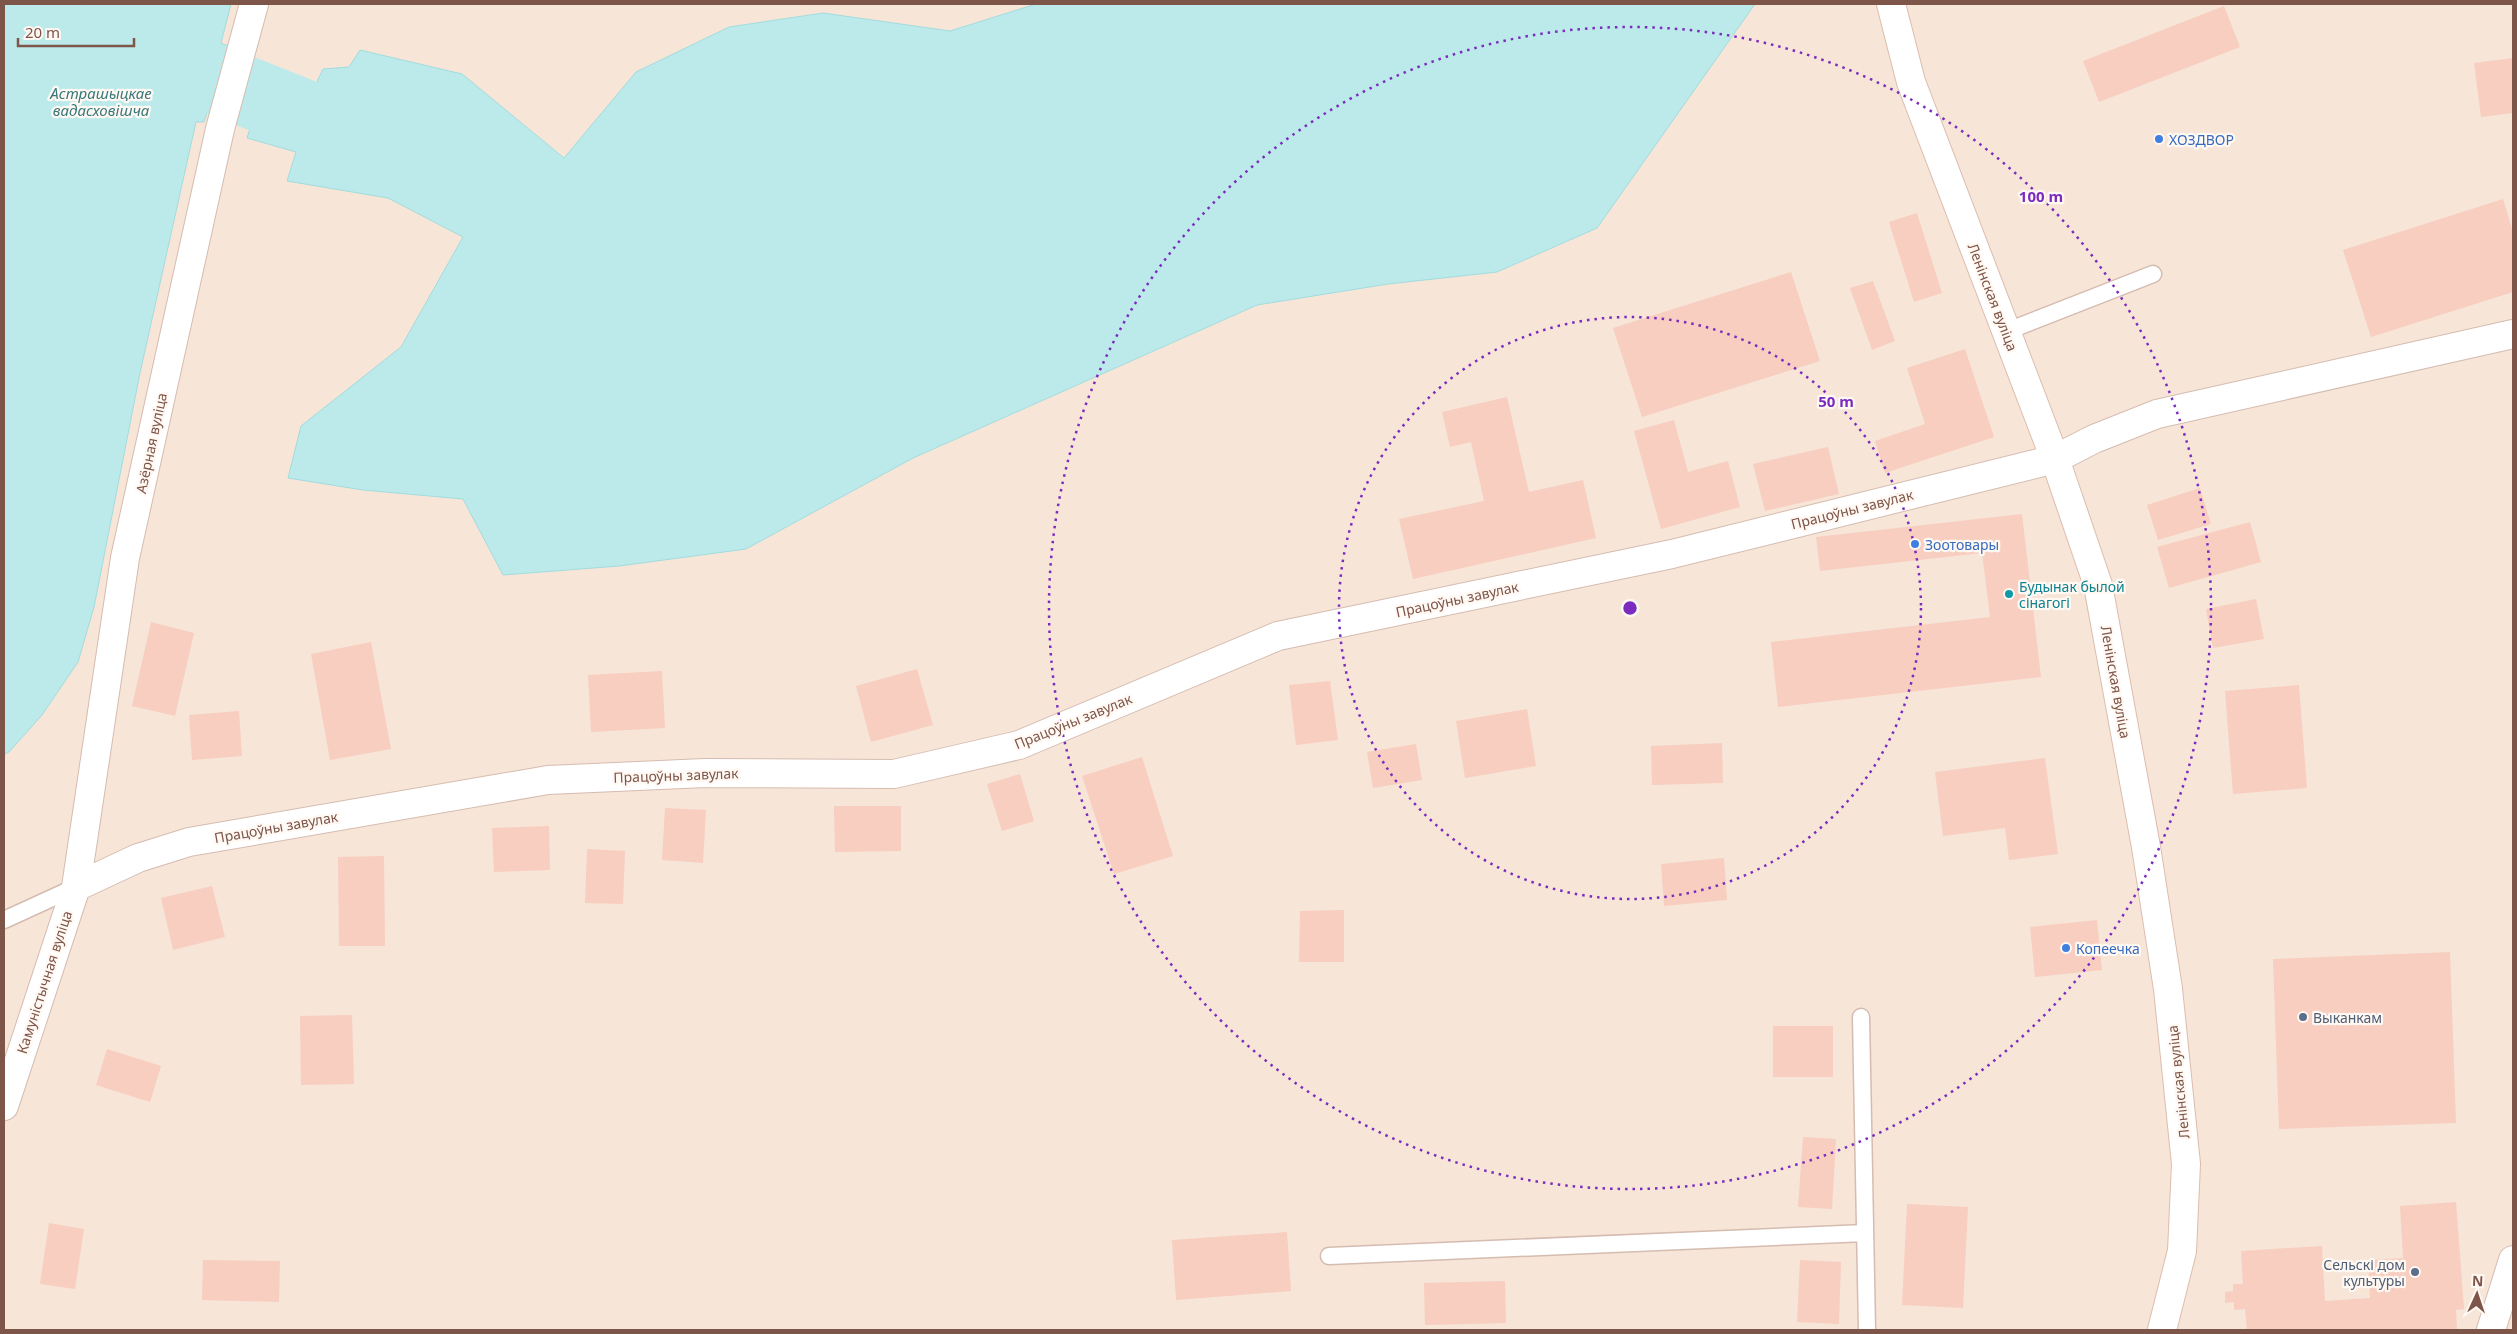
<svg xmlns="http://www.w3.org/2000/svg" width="2517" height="1334" font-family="'Noto Sans',sans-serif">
	<rect width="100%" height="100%" fill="#fef4ea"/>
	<path fill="#f7e5d8" d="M4 4H2513V1330H4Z"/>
	<path fill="#bceaeb" stroke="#a1dcde" d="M4 4H231L221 43 228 46 204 122H196L140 373 94 607 78 662 42 715 9 752 4 754Z
		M1036 4H1755L1597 228 1497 272 1388 284 1257 305 913 458 746 549 619 566 503 575 463 499 363 490 288 478 301 426 401 347 463 237 388 198 287 181 296 152 247 138 265 83 315 86 323 69 349 67 360 50 462 74 564 158 636 72 729 27 823 13 950 31Z"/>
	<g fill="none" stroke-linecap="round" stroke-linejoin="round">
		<path stroke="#bceaeb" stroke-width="70" d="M6 4 56 36 217 80 351 133"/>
	</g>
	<path fill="#f7cebf" d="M2224 6 2240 47 2099 102 2083 61Z
		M2513 58V113L2481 117 2474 63Z
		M2503 199 2513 232V292L2371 337 2343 250Z
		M1917 213 1942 293 1914 302 1889 222Z
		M1791 272 1820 361 1642 417 1613 328Z
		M1873 281 1895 341 1872 350 1850 288Z
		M1965 349 1994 437 1885 473 1875 441 1925 424 1907 368Z
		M1507 397 1529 492 1583 480 1596 538 1413 579 1399 519 1484 501 1471 442 1450 447 1442 412Z
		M1674 420 1688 472 1728 461 1740 507 1661 529 1634 431Z
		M1828 447 1839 494 1765 511 1753 464Z
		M2200 488 2211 524 2158 540 2147 505Z
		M2022 514 2041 677 1778 707 1771 642 1990 617 1982 553 1820 571 1816 537Z
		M2250 522 2261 562 2169 588 2157 547Z
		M2256 599 2264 639 2213 648 2206 609Z
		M151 622 194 633 175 716 132 706Z
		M371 642 391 749 330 760 311 654Z
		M917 669 933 725 871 742 856 686Z
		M662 671 665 728 591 732 588 675Z
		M1330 681 1338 740 1296 745 1289 685Z
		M2299 685 2307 788 2233 794 2225 691Z
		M1527 709 1536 766 1465 778 1456 721Z
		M239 711 242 756 192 760 189 715Z
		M1722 743 1723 783 1652 785 1651 746Z
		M1416 744 1422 780 1373 788 1367 752Z
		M1142 757 1173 856 1114 874 1082 776Z
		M2045 758 2058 854 2009 860 2005 828 1943 836 1935 772Z
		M1020 774 1034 821 1002 831 987 784Z
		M834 806H901V851L835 852Z
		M665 808 706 810 703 863 662 860Z
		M549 826 550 870 494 872 492 828Z
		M587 849 625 851 623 904 585 903Z
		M384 856 385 946H339L338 857Z
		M1724 858 1727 900 1664 906 1661 864Z
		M212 886 225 937 173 950 161 898Z
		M1344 910V962H1299L1300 911Z
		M2097 920 2102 970 2035 977 2030 927Z
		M2450 952 2456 1123 2279 1129 2273 959Z
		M352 1015 354 1084 301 1085 300 1016Z
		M1773 1026H1833V1077H1773Z
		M107 1049 161 1066 150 1102 96 1085Z
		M1803 1137 1836 1139 1832 1209 1798 1207Z
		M2456 1202 2464 1309 2456 1310 2457 1330H2247L2245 1309 2234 1310V1302L2225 1303V1292L2233 1291V1284H2243L2241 1251 2322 1246 2325 1301 2370 1298 2368 1260 2403 1258 2400 1206Z
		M1907 1204 1968 1207 1963 1308 1902 1305Z
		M49 1223 84 1229 75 1289 40 1284Z
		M1287 1232 1291 1291 1176 1300 1172 1240Z
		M203 1260 280 1261 279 1302 202 1300Z
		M1800 1260 1841 1262 1839 1324 1797 1322Z
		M1505 1281 1506 1323 1425 1325 1424 1283Z"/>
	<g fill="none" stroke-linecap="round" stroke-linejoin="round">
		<g stroke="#d5bcb0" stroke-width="19">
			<path id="lane" d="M2005 332 2153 274
				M4 920 76 887
				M1861 1017 1867 1330
				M1329 1256 1865 1233"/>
		</g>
		<g stroke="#d5bcb0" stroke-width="30">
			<path id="street" d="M76 887 138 858 189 842 548 780 705 773 894 774 1019 745 1278 636 1672 554 2055 459 2094 439 2157 414 2513 334
				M4 1106 76 887 125 558 220 129 254 4
				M2491 1330 2513 1260"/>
		</g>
		<g stroke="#dbbdaf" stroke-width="30">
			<path id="secondary" d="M1891 4 1911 82 2055 459 2098 585 2146 847 2168 989 2186 1164 2182 1251 2162 1330"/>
		</g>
		<use href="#lane" stroke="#fff" stroke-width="16"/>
		<use href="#street" stroke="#fff" stroke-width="28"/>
		<use href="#secondary" stroke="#fff" stroke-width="28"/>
	</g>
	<g fill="none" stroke="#7b2cbf" stroke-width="2.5" stroke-dasharray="2.5 5">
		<circle cx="1630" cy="608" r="291"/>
		<circle cx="1630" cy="608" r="581"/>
	</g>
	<g fill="#3f7fe0" stroke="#fff8f3" stroke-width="2">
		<circle cx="2159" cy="139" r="5"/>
		<circle cx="1915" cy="544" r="5"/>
		<circle cx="2066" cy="948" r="5"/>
	</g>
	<circle fill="#0f9aa8" stroke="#fff8f3" stroke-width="2" cx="2009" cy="594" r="5"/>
	<g fill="#5c6f8a" stroke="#fff8f3" stroke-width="2">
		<circle cx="2303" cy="1017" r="5"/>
		<circle cx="2415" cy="1272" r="5"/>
	</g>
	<g text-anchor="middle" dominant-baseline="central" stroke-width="4.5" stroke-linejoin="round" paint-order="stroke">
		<g font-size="14" fill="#366cbe" stroke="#fff8f3" text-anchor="start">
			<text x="2169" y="139">ХОЗДВОР</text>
			<text x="1925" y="544">Зоотовары</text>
			<text x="2076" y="948">Копеечка</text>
		</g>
		<g font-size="14" fill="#7d5549" stroke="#fff8f3">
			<text transform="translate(1993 297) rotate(69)">Ленінская вуліца</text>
			<text transform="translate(151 443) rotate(-78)">Азёрная вуліца</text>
			<text transform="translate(1852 509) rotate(-14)">Працоўны завулак</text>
			<text transform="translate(1457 599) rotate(-12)">Працоўны завулак</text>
			<text transform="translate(2116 682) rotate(80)">Ленінская вуліца</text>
			<text transform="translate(1073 721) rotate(-22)">Працоўны завулак</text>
			<text transform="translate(676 775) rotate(-2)">Працоўны завулак</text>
			<text transform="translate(276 827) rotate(-10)">Працоўны завулак</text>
			<text transform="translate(44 982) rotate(-72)">Камуністычная вуліца</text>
			<text transform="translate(2178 1082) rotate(-96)">Ленінская вуліца</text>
		</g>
		<g font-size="14" fill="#0d838f" stroke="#fff8f3" text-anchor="start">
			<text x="2019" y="586">Будынак былой<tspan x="2019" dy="16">сінагогі</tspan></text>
		</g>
		<g font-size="14" fill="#4e5e75" stroke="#fff8f3" text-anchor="start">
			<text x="2313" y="1017">Выканкам</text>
			<text x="2405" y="1264" text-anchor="end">Сельскі дом<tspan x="2405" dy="16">культуры</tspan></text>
		</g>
		<g font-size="15" font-style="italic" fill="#38797b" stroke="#fff8f3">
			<text x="101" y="93">Астрашыцкае<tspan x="101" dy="17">вадасховішча</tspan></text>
		</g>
	</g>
	<circle cx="1630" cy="608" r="8" fill="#7b2cbf" stroke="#fff8f3" stroke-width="2.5"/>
	<g font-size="15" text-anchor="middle" font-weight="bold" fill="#7b2cbf" stroke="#fff8f3" stroke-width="4.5" stroke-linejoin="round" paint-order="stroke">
		<text x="2041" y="202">100 m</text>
		<text x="1836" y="407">50 m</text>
	</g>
	<rect width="2517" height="1334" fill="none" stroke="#7d5549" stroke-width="10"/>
	<g transform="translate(2477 1294) rotate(3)" stroke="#fff8f3" stroke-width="4" paint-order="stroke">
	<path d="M0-4L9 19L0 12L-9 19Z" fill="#7d5549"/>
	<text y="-8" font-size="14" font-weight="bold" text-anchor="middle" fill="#7d5549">N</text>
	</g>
	<path d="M18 38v8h116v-8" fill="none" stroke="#7d5549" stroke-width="2.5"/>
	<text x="25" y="38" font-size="15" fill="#7d5549" stroke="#fff8f3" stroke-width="4" paint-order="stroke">20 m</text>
</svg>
